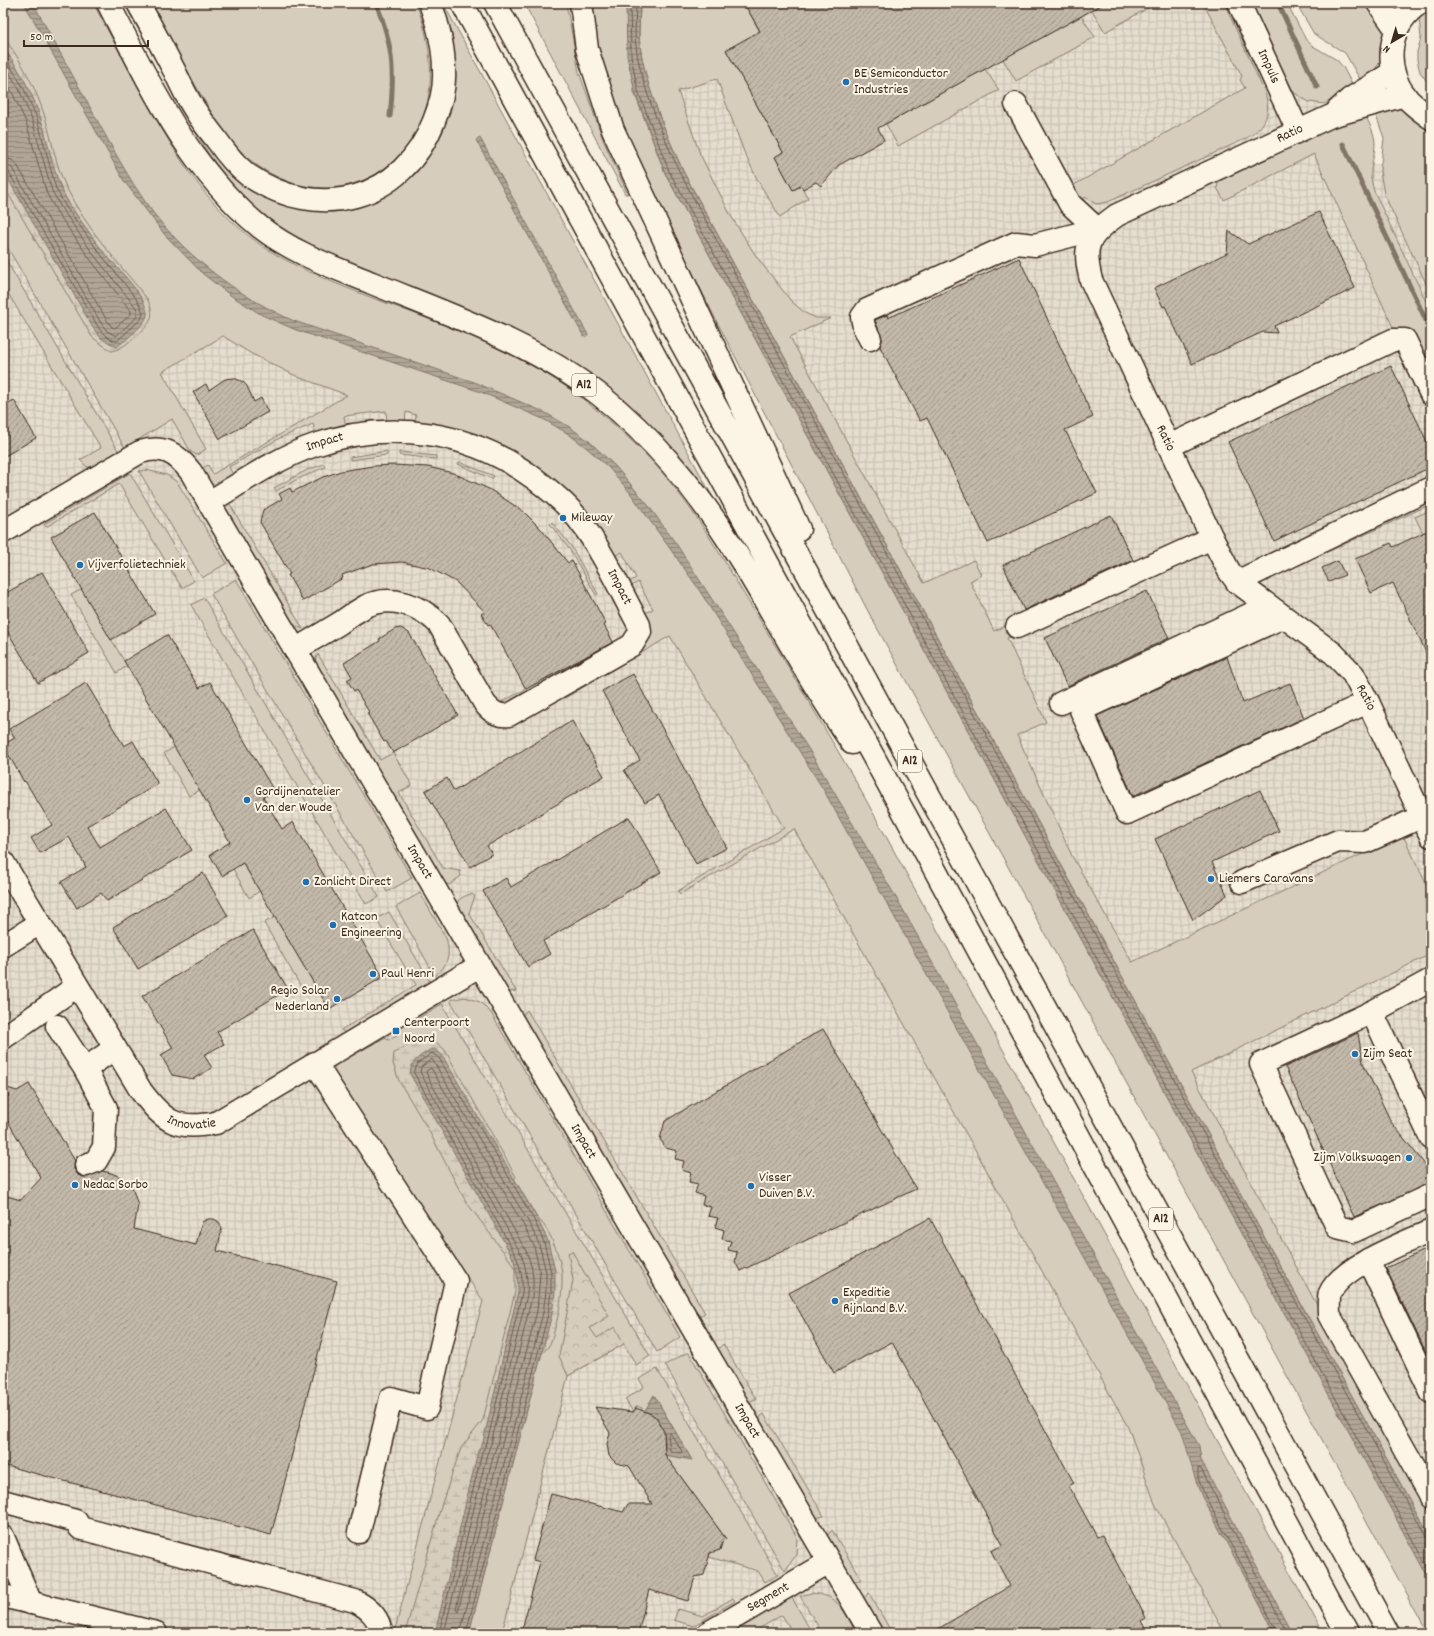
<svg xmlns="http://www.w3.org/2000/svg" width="1434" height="1636" font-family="Dekko,sans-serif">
	<defs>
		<pattern id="industrial-grid" width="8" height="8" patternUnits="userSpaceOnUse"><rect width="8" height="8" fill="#e5ddce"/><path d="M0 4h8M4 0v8" fill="none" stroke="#c5beb0"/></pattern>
		<pattern id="forest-crowns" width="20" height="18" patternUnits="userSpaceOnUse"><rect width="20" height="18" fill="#d6cdbd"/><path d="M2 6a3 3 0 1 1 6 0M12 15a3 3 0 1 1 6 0" fill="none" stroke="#b9b0a2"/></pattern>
		<pattern id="wetland-marsh" width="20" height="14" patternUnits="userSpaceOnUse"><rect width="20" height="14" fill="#d6cdbd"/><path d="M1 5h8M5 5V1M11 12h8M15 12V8" fill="none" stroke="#b9b0a2"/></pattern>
		<pattern id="water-rules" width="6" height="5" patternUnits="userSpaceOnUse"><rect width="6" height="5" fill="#b0a596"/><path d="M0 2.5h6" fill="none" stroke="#90877a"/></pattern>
		<pattern id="building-hatch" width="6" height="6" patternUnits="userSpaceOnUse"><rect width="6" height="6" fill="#c3b9aa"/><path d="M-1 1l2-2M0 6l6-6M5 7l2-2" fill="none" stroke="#a0978a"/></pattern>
	</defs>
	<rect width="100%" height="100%" fill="#f4eddd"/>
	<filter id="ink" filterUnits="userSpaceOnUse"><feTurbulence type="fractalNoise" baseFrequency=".025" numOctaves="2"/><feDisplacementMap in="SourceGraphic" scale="8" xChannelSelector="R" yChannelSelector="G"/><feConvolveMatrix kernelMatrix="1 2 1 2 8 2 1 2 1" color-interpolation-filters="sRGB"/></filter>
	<g filter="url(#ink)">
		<path fill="url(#industrial-grid)" d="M3 3H28L130 184 555 421 1284 1633H3Z
			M635 3H1269L1303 78 1361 163 1431 168V1566L676 177Z"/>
		<path fill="#d6cdbd" stroke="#887c6e" d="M3 3H93C110 34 127 66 144 97 176 155 204 203 258 243 292 267 332 282 370 297 445 325 525 352 588 403 616 425 643 450 666 477 699 516 724 561 750 604 786 662 820 721 855 780L1323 1633H1225L1155 1504 1129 1429 977 1153 794 829 680 894 678 891 784 828 670 636 565 698 562 694 634 651 641 615 653 609 638 582 627 589 625 585 636 578 622 552 610 558 580 511 415 424 416 415 406 412 405 423 387 424 386 411 344 416 346 428 317 437 313 424 280 438 229 467 235 478 216 487 208 482 202 473 203 468 208 465 213 474 347 395 298 377 250 353 223 336 162 372 206 449 197 455 191 452 172 419 125 448 3 240V170L70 204 3 47Z
			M124 3H130L206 139 317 209 431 147 436 3H443L758 580 628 412 334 261 277 227 243 198 210 156 189 122Z
			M152 3H416C430 39 436 78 424 115 420 132 409 146 397 158 355 198 299 196 254 163 215 134 176 47 152 3Z
			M524 3H566L579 72 604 142 628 194H625Z
			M590 3H626L634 92 665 173 1422 1565 1431 1583V1633H1428L870 615 715 318 643 173 618 115 596 44Z
			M640 3H744L760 32 726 50 783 152 775 157 793 190 801 186 808 198 780 217 758 181 744 152 717 79 678 91 700 154 731 216 756 256 791 301 805 313 816 318H831L790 337 924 583 974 560 981 575 970 581 994 631 1005 626 1010 637 1007 638 1046 722 1017 735 1072 856 1132 962 1403 835 1431 894V954L1191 1072 1431 1516V1539L1268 1244 684 173C666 133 641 78 639 34 639 24 640 13 640 3Z
			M1105 3H1157L1105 32 1092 10Z
			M1203 3H1224L1265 93C1272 115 1264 128 1245 139L1108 202 1096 204 1085 197 1082 202 1074 185 1245 88 1240 80 1242 76Z
			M1250 3H1287L1306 40 1313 46 1337 60 1343 67 1354 88 1324 104 1309 102 1293 92Z
			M1296 3H1371C1389 34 1391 59 1362 83L1345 53 1314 34Z
			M1431 10V87L1420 72 1417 60V52L1421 38 1419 18 1424 12Z
			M1081 16 1095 37 1016 81 1003 59Z
			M985 69 999 90 898 146 886 124Z
			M1400 108 1431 127V294L1384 194 1380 171 1384 138 1374 110Z
			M1365 114C1369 124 1375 133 1375 144 1374 165 1367 167 1374 191L1431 312V380L1396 334 1314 154 1224 200 1217 188 1219 178 1325 128Z
			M3 255 119 452 95 467H87L80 460 101 448 3 285Z
			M387 451V455L350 460V457Z
			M399 452 436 456V459L399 455Z
			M459 462 494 476 492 479 458 464Z
			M324 464 325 467 298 479 276 491 274 488 307 470Z
			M146 470 167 475 177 482 227 563 202 578 139 471Z
			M130 473 194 581 182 588 119 484 46 527 44 524Z
			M1431 497V504L1256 585 1307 558Z
			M228 501 303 629 291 624 226 512 225 505Z
			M1431 510V529L1423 533 1415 517Z
			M552 522 571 546 598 594 596 595 570 550 550 524Z
			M236 579 412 878 387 892 211 594Z
			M82 589 127 666 117 673 71 595Z
			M204 598 379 897 366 904 191 605Z
			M613 642 615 646 508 707 496 705Z
			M318 654 380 760 393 753 412 785 399 793 443 868 460 871 461 876 449 885 442 882 316 668 315 660Z
			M175 747 200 790 189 796 164 753Z
			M231 844 260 891 249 898 233 869Z
			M420 893 446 938C451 953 448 966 435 976L396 907Z
			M472 894 475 896 469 913 516 991 508 992 456 906C457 899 465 895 472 894Z
			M389 912 432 985 346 1034 341 1030 416 985 376 919Z
			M275 917 315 985 304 992 264 923Z
			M465 997 480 1002 491 1013 680 1337 657 1352 450 1000Z
			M442 1004 650 1356 636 1365 624 1344 568 1376 502 1633H469L552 1314 537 1218 442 1055 512 1256 518 1281 435 1633H394L483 1301 333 1071 335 1065 386 1037 388 1040 397 1035 395 1032Z
			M527 1010 705 1313 697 1318 522 1016Z
			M723 1344 756 1399 748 1402 716 1351Z
			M686 1353H689L797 1537 796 1555 785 1571 665 1365Z
			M657 1369 778 1575 765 1582 758 1571 709 1557 711 1552 719 1550 724 1538 726 1539 665 1455 691 1459 654 1395 640 1420 642 1408 637 1406 633 1412 625 1399 644 1387 639 1379Z
			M764 1414 824 1516 815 1518 758 1423 761 1416Z
			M832 1530 861 1579 858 1581 851 1580 827 1540V1536Z
			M811 1593C839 1595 844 1611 856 1633H822L800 1596Z
			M869 1593 892 1633H881L863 1599Z
			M791 1596 812 1633H793L782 1615 752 1633H728Z
			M733 1598 735 1601 693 1626 674 1620 678 1609 703 1616Z"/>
		<path fill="url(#forest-crowns)" stroke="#887c6e" d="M572 1251 609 1316 590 1328 597 1338 615 1327 624 1344 568 1376 559 1356 573 1280 568 1253Z"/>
		<path fill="url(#wetland-marsh)" stroke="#887c6e" d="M3 37C21 59 35 87 44 114 52 138 55 164 66 187 86 229 120 264 148 300 150 306 153 312 151 318 149 328 121 351 111 351L92 337 3 185Z
			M424 1036 436 1042 445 1050 516 1177 514 1179 505 1170 514 1255 521 1290 440 1633H405L442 1503 461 1448 483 1420 515 1292V1269L509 1259 467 1203 459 1189 429 1131 399 1081 393 1063 394 1053Z
			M536 1217C549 1226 561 1258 562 1274 563 1296 558 1321 551 1341 550 1346 545 1350 542 1354Z"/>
		<path fill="url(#water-rules)" stroke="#817466" d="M24 3H33C54 42 76 81 97 120 117 156 136 193 163 225 200 267 243 298 294 321L474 382 544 412 568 426 589 441 616 467 648 505 677 545 811 753 901 906 1199 1446 1201 1460 1292 1633H1275L1202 1497C1193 1476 1189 1454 1182 1432L823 789 696 585 628 490 608 467 587 448 567 433 543 419 481 392 296 330 262 315 230 295 203 274 165 235 124 181Z
			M626 3H640C640 13 639 24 639 34 641 78 666 133 684 173L1268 1244 1431 1539V1583L665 173 635 92 627 56Z
			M3 47C19 68 33 94 41 119 50 148 54 180 70 205 80 220 91 235 102 250 113 264 147 296 147 314 147 324 125 340 117 347L101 338 93 328 3 170Z
			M480 138 588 335 584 337 476 140Z
			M431 1049 436 1050 442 1055 537 1218 548 1241 555 1271V1292L552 1314 469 1633H435L478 1451 483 1442 518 1292C518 1279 517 1268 512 1256L410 1074C411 1060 421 1056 431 1049Z
			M654 1395 692 1460 665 1455C666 1437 664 1418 645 1411Z"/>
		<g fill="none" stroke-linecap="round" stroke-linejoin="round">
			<path stroke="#6a5b4e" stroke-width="1" d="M630 3 631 56 638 91 669 171 1431 1574
				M636 3C636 13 635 23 635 33 636 77 663 135 681 175L1265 1246 1426 1537 1431 1540
				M3 54 23 87 37 118 56 189 66 207 99 252 135 297 141 307 143 314 141 319 117 341C108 340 102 333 97 325L8 171 3 169
				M3 62 19 89 32 120 52 191 62 209 94 255 137 309V317L116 336 107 331 101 323 12 168 8 165 3 164
				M3 73 26 122 47 194 57 212 90 259 131 311V314L115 328 112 327 106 319 17 165 12 160 3 158
				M431 1068 524 1226 534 1246 540 1273 537 1311 458 1611 456 1609 493 1456 497 1445 532 1296C535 1279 532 1264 525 1249L431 1083 426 1072Z
				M670 1433 682 1451 681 1453 670 1451 668 1435Z
				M439 1633 482 1452 487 1443 522 1293C523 1279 521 1267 515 1254L414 1073 418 1063 432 1053 439 1058 534 1220 544 1242 551 1272V1292L548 1314 466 1633
				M444 1633 487 1454 491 1444 527 1295C528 1279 526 1266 520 1252L420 1072 421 1067 432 1059 529 1223 539 1244 546 1272V1291L543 1313 460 1633
				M1278 1633 1205 1496 1198 1478V1468L1201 1469 1287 1633"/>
			<path stroke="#817466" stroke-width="5" d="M376 3C393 44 395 72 390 116
				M1278 3 1317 87
				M1343 144 1431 331"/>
		</g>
		<path fill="url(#building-hatch)" stroke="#3b2a1e" d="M744 3H1105L878 128 884 140 839 165 821 186 816 182 803 189 801 186 793 190 775 157 783 152 726 50 760 31Z
			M1319 212 1355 288 1274 326 1277 333 1263 332 1192 364 1165 306 1163 307 1154 288 1227 253 1229 231 1248 244Z
			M1019 258 1093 417 1065 430 1097 493 988 543 927 418 920 421 880 347 882 339 875 320 887 315 888 318Z
			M1391 366 1431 450V467L1274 541 1228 442Z
			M234 378 243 382 247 386 254 402 261 398 268 412 220 439 193 392 206 384 209 390 225 379Z
			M14 400 36 438 3 457V406Z
			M394 465 428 467 453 473 489 489 523 511 541 529 568 563 572 561 606 624 604 625 613 642 526 689 490 624 488 625 481 614 485 612 456 582 430 568 402 562 373 564 342 575 343 578 303 601 288 575 290 574 260 522 263 510 282 499 279 494 290 488 292 492 323 477 341 471 373 466Z
			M95 512 155 614 111 640 51 537Z
			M1111 515 1133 560 1024 610 1003 565Z
			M1431 529V663L1393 583 1371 593 1355 559 1391 543 1393 547Z
			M1338 561 1345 575 1329 582 1322 568Z
			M42 572 89 653 38 683 3 624V595Z
			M1147 591 1169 638 1067 686 1045 638Z
			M401 628 409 633 458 715 393 753 386 741 384 742 367 713 369 712 356 690 354 691 347 680 352 677 344 663 380 641 379 639 395 629Z
			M167 635 199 688 210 682 274 791 263 797 282 829 293 822 383 977 329 1009 243 863 222 876 210 855 230 842 124 661Z
			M1227 657 1243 703 1290 683 1304 718 1133 796 1097 716Z
			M633 674 727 848 696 864 659 795 645 803 624 770 640 760 602 691Z
			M86 683 124 746 133 741 158 784 87 826 100 847 166 808 192 850 107 901 101 893 77 908 61 882 86 867 69 837 40 853 31 838 52 825 25 781 24 782 3 745 15 738 9 729Z
			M572 721 604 776 487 846 492 854 470 867 425 791 447 778 454 791Z
			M1260 790 1279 831 1212 862 1227 895 1193 920 1155 839Z
			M629 817 661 872 543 941 550 954 528 967 483 891 506 878 511 887Z
			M203 873 228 916 138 969 113 927Z
			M253 930 288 989 217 1032 224 1044 204 1055 212 1068 193 1079 172 1075 161 1055 173 1048 142 996Z
			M823 1029 916 1189 740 1271 735 1262 737 1252 728 1250 731 1241 722 1239 724 1230 715 1227 718 1218 708 1216 711 1207 702 1205 704 1196 695 1193 698 1184 689 1182 691 1173 682 1170 684 1161 675 1159 677 1151 666 1148 660 1139 665 1121Z
			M1358 1033 1363 1063 1391 1122 1431 1172V1183L1354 1217 1285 1067Z
			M29 1084 75 1161 74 1169 78 1175 85 1177 102 1171 111 1173 123 1178 132 1187 138 1205 134 1229 196 1245 202 1222 208 1219H214L219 1222 222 1228 217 1251 337 1281 271 1535 3 1465V1195L21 1200 41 1178 3 1113V1099L9 1096 4 1087 17 1091Z
			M930 1218 1074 1483 1069 1486 1097 1537 1102 1535 1146 1618 1141 1621 1148 1633H931L1010 1586 991 1551 1003 1545 892 1342 834 1373 789 1293Z
			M1431 1247V1363L1386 1268Z
			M595 1407 633 1412 636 1408 651 1414 657 1418 664 1432 665 1455 726 1539 722 1543 720 1550 710 1553 704 1575 695 1577 688 1601 649 1590 638 1633H521L540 1562 533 1560 551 1494 623 1512 628 1504H652L629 1466 616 1463 609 1456 607 1444 610 1433Z"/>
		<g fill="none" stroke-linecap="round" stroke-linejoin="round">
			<g stroke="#3b2a1e" stroke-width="25">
				<g id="minor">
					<path id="s1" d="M1239 3 1298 131"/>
					<path id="s2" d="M1405 95 1331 116 1117 215C1088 236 1082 245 1091 280L1212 538 1229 571 1237 582 1333 653 1353 674 1368 702 1431 836"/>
					<path d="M1016 104 1070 204 1097 229"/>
					<path d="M1338 110 1350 99 1393 72"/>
					<path d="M870 339 864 327 862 317 867 310 1016 243 1035 245 1097 229"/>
					<path d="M1169 446 1393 340H1405L1431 394"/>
					<path id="s3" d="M209 502C243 482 277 458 315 445 390 419 471 431 535 479 551 491 567 504 579 520 603 551 620 590 639 625L640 632 632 645 509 715C499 716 492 713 485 704L439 624C421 606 392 594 366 606 357 611 348 617 340 623 325 632 310 641 295 650"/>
					<path id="s4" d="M3 532 140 452C164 445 176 453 191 472L871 1633"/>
					<path d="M1237 582 1431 488"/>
					<path d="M1283 617 1081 710 1127 813 1368 702"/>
					<path d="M1017 627 1212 538"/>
					<path d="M1061 703 1268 606"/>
					<path id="s5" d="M3 862 141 1091C165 1123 177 1130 216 1123L479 966"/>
					<path d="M1242 882 1338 841 1365 842 1421 817"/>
					<path d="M3 946 40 923"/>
					<path d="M1431 980 1372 1012 1261 1064 1337 1227 1354 1231 1431 1195"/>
					<path d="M1372 1012 1431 1138"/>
					<path d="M57 1026 85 1069"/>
					<path d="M3 1038 77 986"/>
					<path d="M315 1063 456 1281 427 1408 391 1398 359 1532"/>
					<path d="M86 1165 96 1161 104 1147 106 1108 85 1069 115 1048"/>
					<path d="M1431 1231C1404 1243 1342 1266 1330 1293 1328 1299 1329 1309 1329 1315L1431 1497"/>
					<path d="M1368 1260 1431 1392"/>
					<path d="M3 1501 76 1521 80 1528 355 1601C369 1608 379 1617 381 1633"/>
					<path d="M3 1537 31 1603"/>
					<path d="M3 1596 156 1633"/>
					<path id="s6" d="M708 1633 829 1562"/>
				</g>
			</g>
			<g stroke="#3b2a1e" stroke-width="25">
				<path id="major" d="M1378 3 1396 29
					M1420 3C1388 24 1383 65 1405 96 1412 105 1421 111 1431 118"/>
			</g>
			<g stroke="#3b2a1e" stroke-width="25">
				<path id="highway" d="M108 3C149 83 189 169 260 227 293 253 333 267 372 283 450 315 533 343 601 396 651 436 696 489 730 543 772 609 807 679 852 743
					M138 3C151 26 163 49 175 72 181 85 187 98 195 110 201 120 209 130 216 139 225 152 236 166 248 175 318 223 403 201 434 121 440 106 445 87 444 71 444 48 438 24 430 3
					M462 3 914 831 1347 1633
					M495 3 1388 1633
					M581 3 587 49 613 130 799 529"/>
			</g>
			<use href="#minor" stroke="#fcf5e5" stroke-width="22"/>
			<use href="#major" stroke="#fcf5e5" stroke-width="22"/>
			<use href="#highway" stroke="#fcf5e5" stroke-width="22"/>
		</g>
	</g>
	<g fill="#1f6fb2" stroke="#fcf5e5" stroke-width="1.5">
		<circle cx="846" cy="82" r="4"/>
		<circle cx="563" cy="518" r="4"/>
		<circle cx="80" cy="565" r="4"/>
		<circle cx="247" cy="800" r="4"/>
		<circle cx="1211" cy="879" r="4"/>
		<circle cx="306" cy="882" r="4"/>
		<circle cx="333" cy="925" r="4"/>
		<circle cx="373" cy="974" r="4"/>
		<circle cx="337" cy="999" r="4"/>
		<rect x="392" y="1027" width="8" height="8" rx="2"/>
		<circle cx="1355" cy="1054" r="4"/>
		<circle cx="1409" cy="1158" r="4"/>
		<circle cx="75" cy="1185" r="4"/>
		<circle cx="751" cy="1186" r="4"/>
		<circle cx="835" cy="1301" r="4"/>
	</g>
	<g text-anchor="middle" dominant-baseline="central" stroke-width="4" stroke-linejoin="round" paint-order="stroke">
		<g fill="#fcf5e5" stroke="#75675a" stroke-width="1">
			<rect x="572" y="374" width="24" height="22" rx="3"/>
			<rect x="898" y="750" width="24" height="22" rx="3"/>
			<rect x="1149" y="1208" width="24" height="22" rx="3"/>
		</g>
		<g font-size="13" font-weight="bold" fill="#3b2a1e">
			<text x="584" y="385">A12</text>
			<text x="910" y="761">A12</text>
			<text x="1161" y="1219">A12</text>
		</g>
		<g font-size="14" fill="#3b2a1e" stroke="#fcf5e5">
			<text stroke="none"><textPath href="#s1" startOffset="70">Impuls</textPath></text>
			<text transform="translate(1290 134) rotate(-25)">Ratio</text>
			<text stroke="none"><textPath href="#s2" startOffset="565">Ratio</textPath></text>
			<text stroke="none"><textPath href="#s3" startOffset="131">Impact</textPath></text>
			<text stroke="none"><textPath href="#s3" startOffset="491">Impact</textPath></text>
			<text stroke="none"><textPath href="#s2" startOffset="901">Ratio</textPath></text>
			<text stroke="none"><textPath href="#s4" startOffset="670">Impact</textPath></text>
			<text stroke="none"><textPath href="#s5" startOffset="331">Innovatie</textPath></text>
			<text stroke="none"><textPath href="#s4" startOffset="994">Impact</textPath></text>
			<text stroke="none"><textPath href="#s4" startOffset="1318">Impact</textPath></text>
			<text stroke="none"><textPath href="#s6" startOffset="70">Segment</textPath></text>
		</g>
		<g font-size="14" fill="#3b2a1e" stroke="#fcf5e5" text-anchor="start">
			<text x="854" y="74">BE Semiconductor<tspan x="854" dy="16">Industries</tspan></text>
			<text x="571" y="518">Mileway</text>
			<text x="88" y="565">Vijverfolietechniek</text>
			<text x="255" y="792">Gordijnenatelier<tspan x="255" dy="16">Van der Woude</tspan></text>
			<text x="1219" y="879">Liemers Caravans</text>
			<text x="314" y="882">Zonlicht Direct</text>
			<text x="341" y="917">Katcon<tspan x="341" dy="16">Engineering</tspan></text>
			<text x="381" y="974">Paul Henri</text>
			<text x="329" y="991" text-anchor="end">Regio Solar<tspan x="329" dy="16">Nederland</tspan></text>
			<text x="404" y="1023">Centerpoort<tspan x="404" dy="16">Noord</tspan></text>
			<text x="1363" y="1054">Zijm Seat</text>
			<text x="1401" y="1158" text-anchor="end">Zijm Volkswagen</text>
			<text x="759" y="1178">Visser<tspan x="759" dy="16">Duiven B.V.</tspan></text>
			<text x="83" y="1185">Nedac Sorbo</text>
			<text x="843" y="1293">Expeditie<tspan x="843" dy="16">Rijnland B.V.</tspan></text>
		</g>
	</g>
	<rect width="1434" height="1636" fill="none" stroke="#fcf5e5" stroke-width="16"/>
	<rect x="8" y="8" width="1418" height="1620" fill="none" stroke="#3b2a1e" stroke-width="1.5" filter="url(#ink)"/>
	<g transform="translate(1392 42) rotate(218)" stroke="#fcf5e5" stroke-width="3" paint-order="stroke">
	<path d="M0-3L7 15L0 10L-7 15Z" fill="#3b2a1e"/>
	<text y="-6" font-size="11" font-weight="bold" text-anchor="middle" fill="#3b2a1e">N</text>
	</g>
	<path d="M24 40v6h124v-6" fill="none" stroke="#3b2a1e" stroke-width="2"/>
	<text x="30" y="40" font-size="12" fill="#3b2a1e" stroke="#fcf5e5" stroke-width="3" paint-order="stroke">50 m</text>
</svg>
